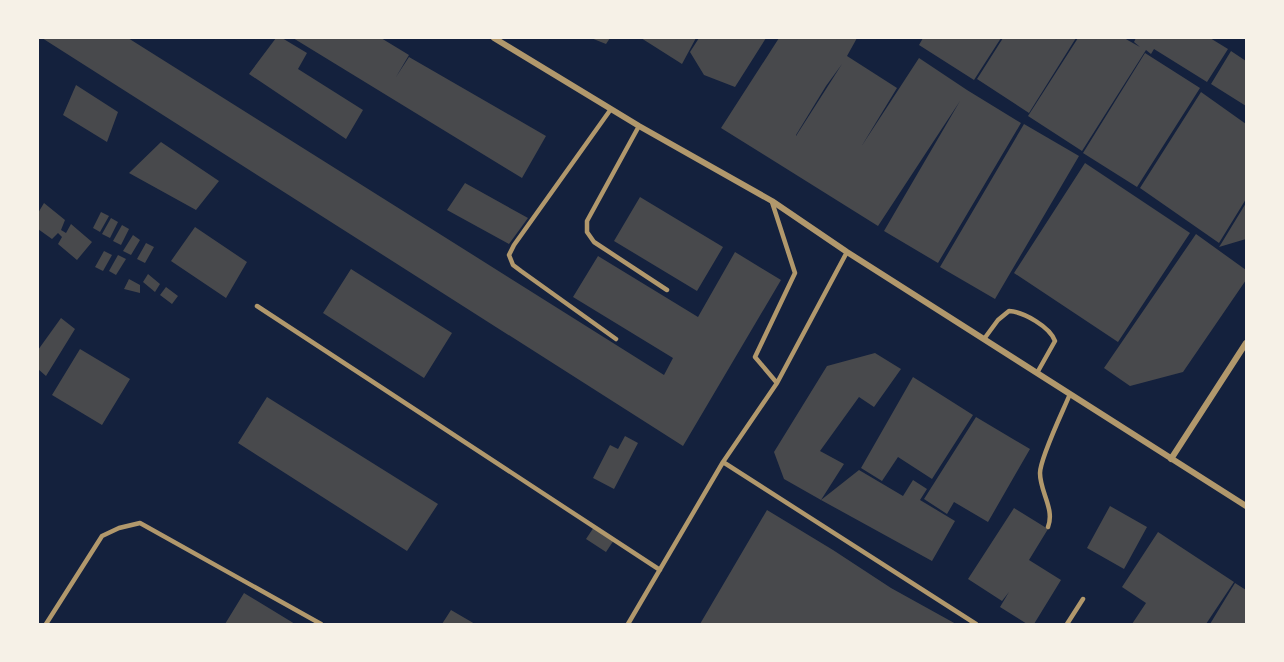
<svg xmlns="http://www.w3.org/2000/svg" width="1284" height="662" font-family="'Work Sans',sans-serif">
	<rect width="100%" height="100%" fill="#14213d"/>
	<path fill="#48494c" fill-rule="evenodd" d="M42 38H128L664 375 673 358 573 297 598 256 698 317 735 252 781 280 683 446Z
		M276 38H282L307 53 298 69 363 110 346 139 249 74Z
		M293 38H381L409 55 396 77 409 57 546 136 522 178Z
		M591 38H610L606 44Z
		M641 38H696L682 64Z
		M699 38H766L735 87 704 75 690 52Z
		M779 38H857L847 56 897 88 861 147 919 58 967 90 1021 123 938 263 884 231 960 101 878 226 721 128ZM842 64 796 136V135L826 86Z
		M923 38H1001L974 80 919 45Z
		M1003 38H1076L1029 113 977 79Z
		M1078 38H1124L1140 47 1134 42 1136 38H1210L1228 49 1207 82 1154 49 1151 54 1146 50 1082 151 1028 116Z
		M1231 51 1246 61V106L1211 84Z
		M1145 53 1200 88 1137 187 1083 153Z
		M76 85 118 112 107 142 63 115Z
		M1201 92 1246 124V199L1219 243 1140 188Z
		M1024 124 1079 156 995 299 940 267Z
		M161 142 219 181 196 210 129 173Z
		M1085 163 1190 233 1118 342 1014 273Z
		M465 183 528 218 509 244 447 210Z
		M640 197 723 247 697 291 614 241Z
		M44 203 65 220 61 230 66 233 71 224 92 242 77 260 58 244 62 237 58 233 52 239 38 229V213Z
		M1246 203V239L1219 247 1221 244Z
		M101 212 109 216 100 232 93 228Z
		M111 218 118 222 110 238 102 234Z
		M122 225 129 229 121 245 113 241Z
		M195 227 247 262 226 298 171 261Z
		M1196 234 1246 270V280L1183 372 1130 386 1104 368Z
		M133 235 140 240 131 255 123 251Z
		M146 243 154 247 145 263 137 259Z
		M104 251 112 255 103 271 95 267Z
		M118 255 126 259 116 275 109 271Z
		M351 269 452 333 424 378 323 313Z
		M148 274 160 284 155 292 143 282Z
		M129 279 140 285V293L124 289Z
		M166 287 178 296 172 304 160 295Z
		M61 318 75 329 46 376 38 369V350Z
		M80 349 130 379 102 425 52 395Z
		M875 353 901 369 874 407 859 397 820 451 844 464 821 500 859 470 903 496 913 480 927 489 920 500 955 521 932 561 821 500 784 479 774 452 827 366Z
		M913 377 973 415 932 479 898 457 882 481 861 468Z
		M267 397 438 504 407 551 238 443Z
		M976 417 1030 449 988 522 954 502 947 514 924 499Z
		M625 436 638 443 614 489 593 478 610 445 618 449Z
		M1110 506 1147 527 1124 569 1087 548Z
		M1014 508 1048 529 1029 560 1061 580 1034 624H1027L1000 607 1009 592 1002 601 968 579Z
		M767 510 833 550 891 588 956 624H700Z
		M594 527 614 540 606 552 586 539Z
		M1158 532 1234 582 1206 624H1132L1146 603 1122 587Z
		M1235 583 1246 590V624H1210Z
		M244 593 295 624H225Z
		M451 610 475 624H442Z"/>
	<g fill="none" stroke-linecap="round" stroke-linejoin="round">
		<path stroke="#b1986c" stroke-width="4.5" d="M611 109 514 245 509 255 513 265 521 271 616 339
			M639 126 587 221V232L594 242 667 290
			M772 202 795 273 755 357 777 383
			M257 306 660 570
			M984 339 998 320 1009 311C1024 312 1050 327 1055 341L1037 373
			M723 462 976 624
			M1048 527C1055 509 1040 492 1040 473 1040 458 1063 411 1070 394
			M46 624 102 536 119 528 140 523 321 624
			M628 624 723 462 777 383 847 252
			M1067 624 1083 599"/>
		<path stroke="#b1986c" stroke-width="6" d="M494 38 639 126 772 201 847 252 1246 506
			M1171 459 1246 343"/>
	</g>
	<rect width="1284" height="662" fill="none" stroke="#f6f1e7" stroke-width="78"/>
</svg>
